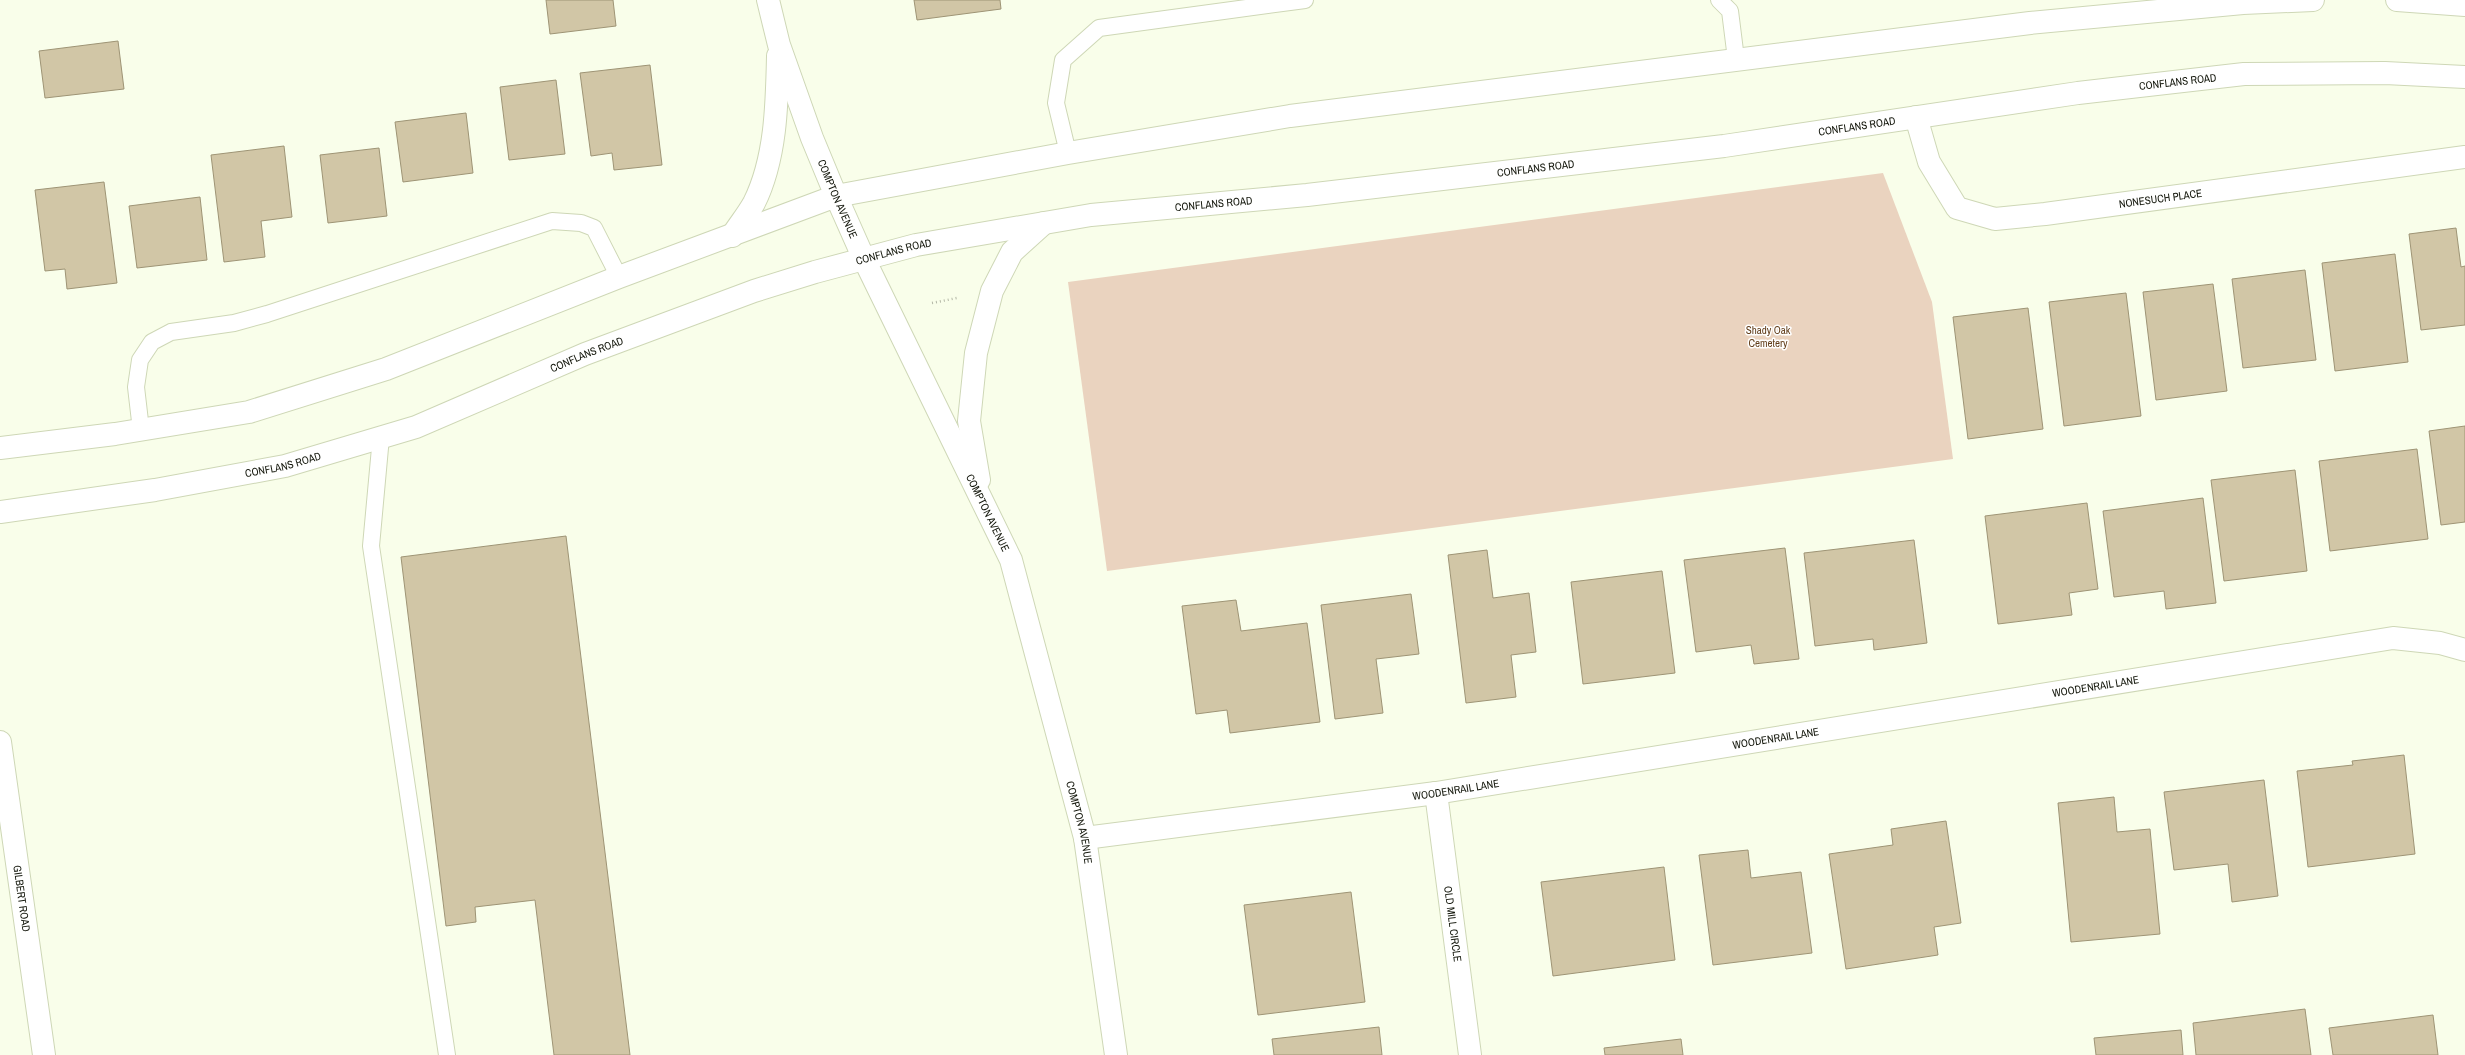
<svg xmlns="http://www.w3.org/2000/svg" width="2465" height="1055" font-family="'Archivo Narrow',sans-serif">
	<rect width="100%" height="100%" fill="#f9feea"/>
	<path fill="#ead3bf" d="M1883 173 1932 302 1953 459 1107 571 1068 282Z"/>
	<path fill="#d1c6a6" stroke="#9e9475" d="M546 0H613L616 26 550 34Z
		M914 0H1000L1001 9 917 20Z
		M118 41 124 89 45 98 39 51Z
		M650 65 662 165 614 170 612 153 591 156 580 73Z
		M556 80 565 154 509 160 500 87Z
		M466 113 473 173 403 182 395 122Z
		M284 146 292 217 261 221 265 257 224 262 211 155Z
		M379 148 387 216 328 223 320 155Z
		M104 182 117 283 67 289 65 269 45 271 35 190Z
		M200 197 207 260 137 268 129 206Z
		M2456 228 2461 267 2465 266V325L2421 330 2409 234Z
		M2395 254 2408 362 2335 371 2322 263Z
		M2305 270 2316 360 2243 368 2232 279Z
		M2213 284 2227 391 2156 400 2143 292Z
		M2126 293 2141 416 2064 426 2049 302Z
		M2028 308 2043 429 1968 439 1953 317Z
		M2465 426V522L2441 525 2429 431Z
		M2417 449 2428 539 2330 551 2319 461Z
		M2295 470 2307 571 2224 581 2211 480Z
		M2203 498 2216 603 2166 609 2164 591 2114 597 2103 511Z
		M2087 503 2098 589 2069 593 2072 615 1998 624 1985 516Z
		M566 536 630 1055H554L535 900 475 907 476 922 446 926 401 557Z
		M1914 540 1927 643 1874 650 1873 639 1815 646 1804 553Z
		M1785 548 1799 659 1754 664 1751 645 1696 652 1684 560Z
		M1487 550 1493 598 1529 593 1536 652 1511 655 1516 697 1466 703 1448 555Z
		M1662 571 1675 673 1583 684 1571 582Z
		M1411 594 1419 654 1376 659 1383 713 1335 719 1321 605Z
		M1236 600 1241 631 1307 623 1320 722 1230 733 1227 710 1196 714 1182 606Z
		M2404 755 2415 854 2308 867 2297 771 2353 765 2352 761Z
		M2264 780 2278 896 2232 902 2228 864 2174 870 2164 792Z
		M2114 797 2117 832 2150 829 2160 934 2071 942 2058 803Z
		M1946 821 1961 923 1934 927 1938 955 1846 969 1829 854 1893 845 1891 829Z
		M1748 850 1751 878 1801 872 1812 953 1713 965 1699 855Z
		M1664 867 1675 960 1553 976 1541 882Z
		M1351 892 1365 1002 1258 1015 1244 905Z
		M2305 1009 2311 1055H2196L2193 1023Z
		M2433 1015 2438 1055H2333L2329 1028Z
		M1379 1027 1382 1055H1274L1272 1039Z
		M2181 1030 2183 1055H2096L2094 1038Z
		M1681 1039 1683 1055H1605L1604 1048Z"/>
	<g fill="none" stroke-linecap="round" stroke-linejoin="round">
		<g stroke="#ced7b6" stroke-width="18">
			<path id="lane" d="M1719 0 1730 11 1736 59
				M1068 153 1056 103 1063 60 1099 28 1305 0
				M141 430 136 387 140 360 152 342 171 332 234 323 267 314 552 221 581 223 594 228 619 277
				M381 437 371 546 447 1055"/>
		</g>
		<g stroke="#ced7b6" stroke-width="24">
			<g id="street">
				<path id="s1" d="M1916 117 1929 162 1957 208 1995 219 2045 214 2465 157"/>
				<path id="s2" d="M1436 793 1470 1055"/>
				<path id="s3" d="M1085 838 1436 793 2393 638 2440 643 2465 650"/>
			</g>
		</g>
		<g stroke="#ced7b6" stroke-width="24">
			<g id="secondary">
				<path id="s4" d="M768 0 779 45 812 138 836 196 864 259 1011 560 1085 838 1116 1055"/>
				<path d="M2397 0 2465 5"/>
				<path d="M732 236C739 225 748 214 754 203 776 159 777 104 778 56"/>
				<path d="M0 448 115 434 249 412 386 369 619 277 836 196 1068 153 1290 116 2030 23 2243 3 2313 0"/>
				<path d="M979 480 969 421 976 353 992 291 1012 252 1044 223"/>
				<path id="s5" d="M0 512 155 490 285 466 416 427 585 354 754 291 815 272 916 245 1091 215 1307 195 1724 146 2078 93 2244 74 2385 73 2465 77"/>
				<path id="s6" d="M0 742 44 1055"/>
			</g>
		</g>
		<path stroke="#b3b7a6" stroke-width="2.5" stroke-dasharray="1 3" stroke-linecap="butt" d="M932 303 957 298"/>
		<use href="#lane" stroke="#fff" stroke-width="16"/>
		<use href="#street" stroke="#fff" stroke-width="22"/>
		<use href="#secondary" stroke="#fff" stroke-width="22"/>
	</g>
	<g text-anchor="middle" dominant-baseline="central" stroke-width="3" stroke-linejoin="round" paint-order="stroke">
		<g font-size="11" fill="#13160b" stroke="#fff">
			<text stroke="none"><textPath href="#s5" startOffset="2231">CONFLANS ROAD</textPath></text>
			<text stroke="none"><textPath href="#s5" startOffset="1907">CONFLANS ROAD</textPath></text>
			<text stroke="none"><textPath href="#s5" startOffset="1583">CONFLANS ROAD</textPath></text>
			<text stroke="none"><textPath href="#s1" startOffset="307">NONESUCH PLACE</textPath></text>
			<text stroke="none"><textPath href="#s4" startOffset="211">COMPTON AVENUE</textPath></text>
			<text stroke="none"><textPath href="#s5" startOffset="1259">CONFLANS ROAD</textPath></text>
			<text stroke="none"><textPath href="#s5" startOffset="935">CONFLANS ROAD</textPath></text>
			<text stroke="none"><textPath href="#s5" startOffset="611">CONFLANS ROAD</textPath></text>
			<text stroke="none"><textPath href="#s5" startOffset="287">CONFLANS ROAD</textPath></text>
			<text stroke="none"><textPath href="#s4" startOffset="559">COMPTON AVENUE</textPath></text>
			<text stroke="none"><textPath href="#s3" startOffset="1022">WOODENRAIL LANE</textPath></text>
			<text stroke="none"><textPath href="#s3" startOffset="698">WOODENRAIL LANE</textPath></text>
			<text stroke="none"><textPath href="#s3" startOffset="374">WOODENRAIL LANE</textPath></text>
			<text stroke="none"><textPath href="#s4" startOffset="883">COMPTON AVENUE</textPath></text>
			<text stroke="none"><textPath href="#s6" startOffset="158">GILBERT ROAD</textPath></text>
			<text stroke="none"><textPath href="#s2" startOffset="132">OLD MILL CIRCLE</textPath></text>
		</g>
		<g font-size="11" fill="#623e1b" stroke="#fff">
			<text x="1768" y="330">Shady Oak<tspan x="1768" dy="13">Cemetery</tspan></text>
		</g>
	</g>
</svg>
